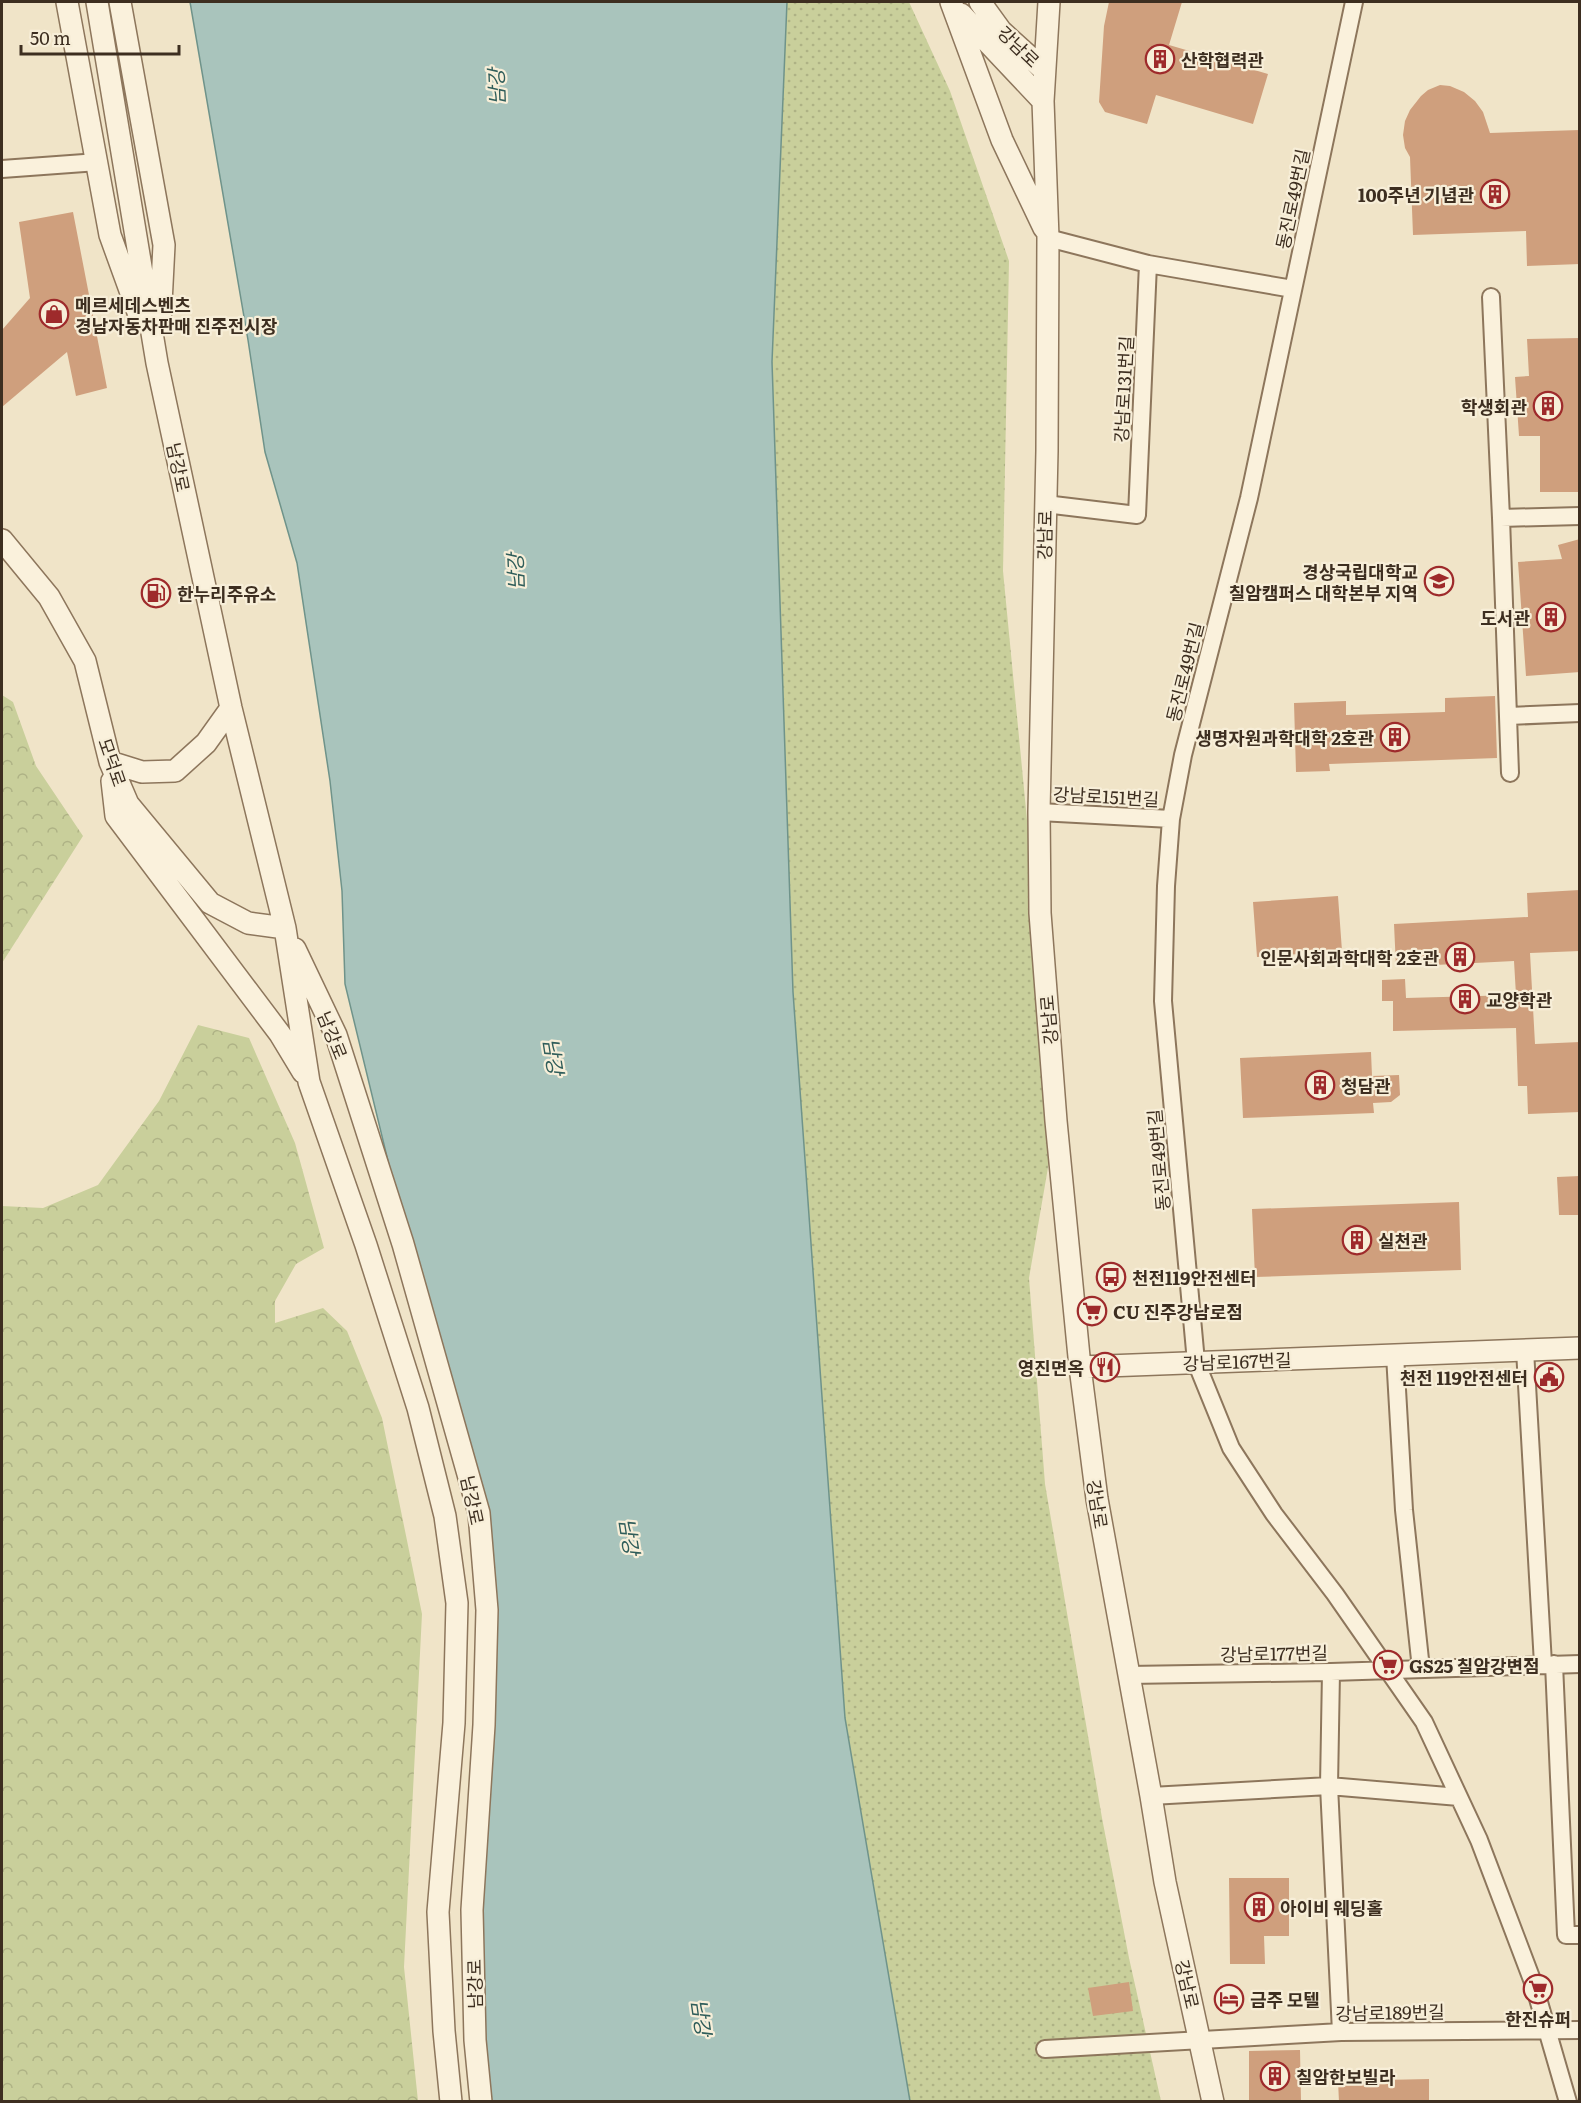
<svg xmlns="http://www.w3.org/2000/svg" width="1581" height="2103" font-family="Literata,'Noto Sans KR',serif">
	<defs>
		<pattern id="forest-crowns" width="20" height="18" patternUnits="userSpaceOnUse" patternTransform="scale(1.5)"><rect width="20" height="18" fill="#c9cf9b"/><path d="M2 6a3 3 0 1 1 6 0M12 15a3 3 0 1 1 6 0" fill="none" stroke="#aeb285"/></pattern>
		<pattern id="park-dots" width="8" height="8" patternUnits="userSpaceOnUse" patternTransform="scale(1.5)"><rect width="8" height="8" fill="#c9cf9b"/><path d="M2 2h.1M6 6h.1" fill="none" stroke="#aeb285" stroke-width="1.8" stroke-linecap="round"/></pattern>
	</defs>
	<rect width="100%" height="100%" fill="#f0e4c8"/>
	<path fill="url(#forest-crowns)" d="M2 695 13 702 36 766 83 836 2 963Z
		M198 1025 249 1038 295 1143 324 1248 296 1264 275 1301V1323L323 1308 347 1331 382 1418 422 1614 404 1967 418 2101H2V1206L43 1208 98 1185 159 1101Z"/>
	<path fill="url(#park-dots)" d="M787 2H909L950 91 1009 261 1003 571 1056 1121 1029 1278 1045 1484 1102 1818 1129 1958 1161 2101H910L845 1718 793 992 772 362Z"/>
	<path fill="#a9c4bc" stroke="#6f938a" stroke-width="1.5" d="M190 2H787L772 362 793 992 845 1718 910 2101H476L484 1556 345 984 342 891 330 781 297 563 265 452 248 340Z"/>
	<path fill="#cf9f7d" d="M1109 2H1182L1169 45 1268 74 1253 124 1156 95 1147 124 1105 112 1099 102 1104 26Z
		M1440 85 1450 86 1464 92 1475 101 1483 112 1490 133 1580 130V264L1527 266 1526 231 1413 235 1410 157 1405 148 1403 135 1405 121 1410 110 1421 96 1428 90Z
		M73 212 107 388 76 396 67 352 2 407V330L30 298 19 222Z
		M1580 338V492H1540V436H1519L1515 377 1529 376 1527 339Z
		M1580 539V672L1526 676 1518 562 1562 559 1558 545Z
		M1495 696 1497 758 1329 764 1330 771 1296 772 1294 703 1346 701V715L1445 712V698Z
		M1580 890V951L1530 953 1535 1044 1580 1042V1112L1528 1114 1527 1086H1518L1516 1028 1393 1031V1001H1382V980L1405 979 1406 998 1516 995 1514 961 1396 967 1394 924 1528 917 1527 893Z
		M1338 896 1342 951 1257 957 1253 902Z
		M1371 1052 1372 1076 1399 1075 1400 1095 1391 1102 1373 1103 1374 1113 1243 1118 1240 1058Z
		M1580 1176V1215H1559L1557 1177Z
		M1459 1202 1461 1270 1255 1277 1252 1209Z
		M1229 1878H1289V1936H1264L1265 1964H1230Z
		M1129 1982 1133 2011 1093 2016 1088 1988Z
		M1300 2050 1301 2102H1249V2051Z
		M1429 2079V2102H1339L1338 2081Z"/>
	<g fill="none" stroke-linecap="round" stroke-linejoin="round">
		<g stroke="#8d765c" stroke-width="20">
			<path id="minor" d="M1354 2 1249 498 1183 755 1171 819 1166 886 1163 1001 1196 1362 1231 1448 1274 1514 1335 1594 1424 1722 1479 1840 1534 1985 1568 2102
				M2 169 98 162
				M1048 238 1148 264 1293 289
				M1491 297 1501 518 1510 773
				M1045 504 1137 515 1148 264
				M1501 518 1580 516
				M1509 716 1580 713
				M1039 812 1171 819
				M1525 1350 1543 1664
				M1395 1355 1404 1510 1421 1669
				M1554 1664 1566 1935H1580
				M1331 1672 1329 1786 1341 2032
				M1128 1675 1331 1672 1580 1664
				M1151 1796 1329 1786 1459 1797
				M1045 2049 1341 2032 1580 2030"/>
		</g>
		<g stroke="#8d765c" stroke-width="24">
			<path id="tertiary" d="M67 2 110 235 139 315
				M97 2 157 363 231 708 285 928 309 1082 366 1245 418 1408 445 1516 457 1603 454 1723 438 1912 444 2031 451 2102
				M120 2 164 245 160 323
				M951 2 1002 140 1044 228
				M980 2 1001 31 1044 70
				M1049 2 1043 101 1048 238 1047 451 1039 812 1040 913 1056 1121 1080 1367 1097 1499 1151 1796 1165 1882 1213 2102
				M961 14 1043 101
				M2 540 49 597 85 661 110 762 128 804 210 903 248 923 285 928
				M110 762 142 772 175 771 206 743 231 708
				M112 781 116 816 280 1034 303 1072
				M295 949 336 1035 403 1244 479 1513 487 1610 484 1725 472 1910 475 2040 481 2102
				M1080 1367 1580 1348"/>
		</g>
		<use href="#minor" stroke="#faf1dc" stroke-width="16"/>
		<use href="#tertiary" stroke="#faf1dc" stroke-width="21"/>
	</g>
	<defs>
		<g id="building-ring" transform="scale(1.5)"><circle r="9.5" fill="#f7eed8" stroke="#9e2a2b" stroke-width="1.5"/><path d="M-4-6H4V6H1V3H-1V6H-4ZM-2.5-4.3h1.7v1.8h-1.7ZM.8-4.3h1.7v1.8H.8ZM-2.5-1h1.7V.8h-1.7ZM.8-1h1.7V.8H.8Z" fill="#9e2a2b"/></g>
		<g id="shop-ring" transform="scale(1.5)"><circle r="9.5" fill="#f7eed8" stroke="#9e2a2b" stroke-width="1.5"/><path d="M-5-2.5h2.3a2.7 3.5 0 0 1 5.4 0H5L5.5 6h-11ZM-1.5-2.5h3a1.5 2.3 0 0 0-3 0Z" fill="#9e2a2b"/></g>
		<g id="university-ring" transform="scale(1.5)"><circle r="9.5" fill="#f7eed8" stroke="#9e2a2b" stroke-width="1.5"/><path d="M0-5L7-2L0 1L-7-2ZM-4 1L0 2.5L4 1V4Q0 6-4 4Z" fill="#9e2a2b"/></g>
		<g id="fuel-ring" transform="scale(1.5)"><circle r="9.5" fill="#f7eed8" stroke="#9e2a2b" stroke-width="1.5"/><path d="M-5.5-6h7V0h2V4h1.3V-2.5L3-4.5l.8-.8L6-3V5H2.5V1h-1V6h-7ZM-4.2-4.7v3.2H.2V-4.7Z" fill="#9e2a2b"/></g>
		<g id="bus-ring" transform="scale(1.5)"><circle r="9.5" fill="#f7eed8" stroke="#9e2a2b" stroke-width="1.5"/><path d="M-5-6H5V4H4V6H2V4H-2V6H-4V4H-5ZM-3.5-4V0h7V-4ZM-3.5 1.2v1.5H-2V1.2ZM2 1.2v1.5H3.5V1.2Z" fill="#9e2a2b"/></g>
		<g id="supermarket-ring" transform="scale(1.5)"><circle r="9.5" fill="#f7eed8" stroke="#9e2a2b" stroke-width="1.5"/><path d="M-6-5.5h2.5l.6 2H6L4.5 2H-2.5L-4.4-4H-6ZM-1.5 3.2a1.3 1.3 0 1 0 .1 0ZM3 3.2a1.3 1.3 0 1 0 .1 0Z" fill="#9e2a2b"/></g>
		<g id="restaurant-ring" transform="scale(1.5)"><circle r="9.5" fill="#f7eed8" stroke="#9e2a2b" stroke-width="1.5"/><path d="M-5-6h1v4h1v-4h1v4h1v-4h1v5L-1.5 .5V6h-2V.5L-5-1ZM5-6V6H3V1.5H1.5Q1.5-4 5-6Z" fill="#9e2a2b"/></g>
		<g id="civic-ring" transform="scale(1.5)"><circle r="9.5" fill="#f7eed8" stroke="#9e2a2b" stroke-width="1.5"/><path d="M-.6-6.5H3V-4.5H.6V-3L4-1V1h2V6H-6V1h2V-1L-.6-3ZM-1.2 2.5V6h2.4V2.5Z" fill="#9e2a2b"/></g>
		<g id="hotel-ring" transform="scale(1.5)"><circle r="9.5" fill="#f7eed8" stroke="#9e2a2b" stroke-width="1.5"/><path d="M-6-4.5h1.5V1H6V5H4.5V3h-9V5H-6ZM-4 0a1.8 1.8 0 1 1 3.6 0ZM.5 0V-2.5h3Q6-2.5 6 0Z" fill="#9e2a2b"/></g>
	</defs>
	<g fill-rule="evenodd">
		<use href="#building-ring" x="1160" y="59"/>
		<use href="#building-ring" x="1495" y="194"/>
		<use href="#shop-ring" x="54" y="314"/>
		<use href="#building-ring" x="1548" y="406"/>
		<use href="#university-ring" x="1439" y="581"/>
		<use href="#fuel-ring" x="156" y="593"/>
		<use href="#building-ring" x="1551" y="617"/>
		<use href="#building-ring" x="1395" y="737"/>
		<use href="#building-ring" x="1460" y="957"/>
		<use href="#building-ring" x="1465" y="999"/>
		<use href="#building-ring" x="1320" y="1085"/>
		<use href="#building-ring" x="1357" y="1240"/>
		<use href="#bus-ring" x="1111" y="1277"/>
		<use href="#supermarket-ring" x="1092" y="1311"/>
		<use href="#restaurant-ring" x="1105" y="1367"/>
		<use href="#civic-ring" x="1549" y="1377"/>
		<use href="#supermarket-ring" x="1388" y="1665"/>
		<use href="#building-ring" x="1259" y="1907"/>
		<use href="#supermarket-ring" x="1538" y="1989"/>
		<use href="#hotel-ring" x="1229" y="1999"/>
		<use href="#building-ring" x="1275" y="2076"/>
	</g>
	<g text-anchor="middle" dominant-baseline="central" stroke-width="4.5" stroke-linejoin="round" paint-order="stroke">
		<g font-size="18" fill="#3d2e20" stroke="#f7eed8">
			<text transform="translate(1019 46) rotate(44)">강남로</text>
			<text transform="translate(1292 199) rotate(-78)">동진로49번길</text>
			<text transform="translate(1123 389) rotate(-87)">강남로131번길</text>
			<text transform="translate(179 467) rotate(78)">남강로</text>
			<text transform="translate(1044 535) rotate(-89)">강남로</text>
			<text transform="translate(1184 672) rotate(-76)">동진로49번길</text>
			<text transform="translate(113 762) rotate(71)">모덕로</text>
			<text transform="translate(1106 796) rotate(3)">강남로151번길</text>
			<text transform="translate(1048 1020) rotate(-95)">강남로</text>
			<text transform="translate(333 1035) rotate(68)">남강로</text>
			<text transform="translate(1158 1160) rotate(-95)">동진로49번길</text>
			<text transform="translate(1237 1361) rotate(-2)">강남로167번길</text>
			<text transform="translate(473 1500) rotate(78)">남강로</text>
			<text transform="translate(1098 1504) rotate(81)">강남로</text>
			<text transform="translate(1274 1653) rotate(-1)">강남로177번길</text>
			<text transform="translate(474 1984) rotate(-91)">남강로</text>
			<text transform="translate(1188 1984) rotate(77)">강남로</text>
			<text transform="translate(1390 2012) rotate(-1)">강남로189번길</text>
		</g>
		<g font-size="18" font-weight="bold" fill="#3d2e20" stroke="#f7eed8" text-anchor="start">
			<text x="1181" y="59">산학협력관</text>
			<text x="1474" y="194" text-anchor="end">100주년 기념관</text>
			<text x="75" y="304">메르세데스벤츠<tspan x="75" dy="21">경남자동차판매 진주전시장</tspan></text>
			<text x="1527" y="406" text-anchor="end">학생회관</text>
			<text x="1418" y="571" text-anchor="end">경상국립대학교<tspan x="1418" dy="21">칠암캠퍼스 대학본부 지역</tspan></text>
			<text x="177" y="593">한누리주유소</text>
			<text x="1530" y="617" text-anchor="end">도서관</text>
			<text x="1374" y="737" text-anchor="end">생명자원과학대학 2호관</text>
			<text x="1439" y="957" text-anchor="end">인문사회과학대학 2호관</text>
			<text x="1486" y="999">교양학관</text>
			<text x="1341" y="1085">청담관</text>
			<text x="1378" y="1240">실천관</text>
			<text x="1132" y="1277">천전119안전센터</text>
			<text x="1113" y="1311">CU 진주강남로점</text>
			<text x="1084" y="1367" text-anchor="end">영진면옥</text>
			<text x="1528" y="1377" text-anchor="end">천전 119안전센터</text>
			<text x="1409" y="1665">GS25 칠암강변점</text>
			<text x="1280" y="1907">아이비 웨딩홀</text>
			<text x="1250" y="1999">금주 모텔</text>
			<text x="1538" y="2018" text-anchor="middle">한진슈퍼</text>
			<text x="1296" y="2076">칠암한보빌라</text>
		</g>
		<g font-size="20" font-style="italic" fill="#2f5d5a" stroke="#f7eed8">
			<text transform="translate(495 87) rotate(-92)">남강</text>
			<text transform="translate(514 572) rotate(-92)">남강</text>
			<text transform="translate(555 1056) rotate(81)">남강</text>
			<text transform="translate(631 1536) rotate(81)">남강</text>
			<text transform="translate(703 2017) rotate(82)">남강</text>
		</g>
	</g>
	<rect width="1581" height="2103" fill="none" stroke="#3d2e20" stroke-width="6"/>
	<path d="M21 45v9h158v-9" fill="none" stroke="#3d2e20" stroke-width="3"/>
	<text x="30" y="45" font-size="18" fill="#3d2e20" stroke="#f7eed8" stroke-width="4.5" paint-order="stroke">50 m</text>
</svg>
